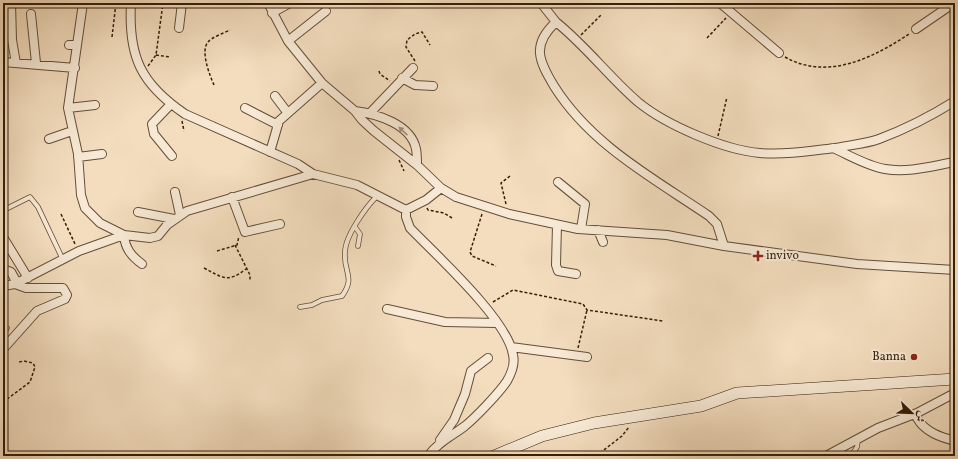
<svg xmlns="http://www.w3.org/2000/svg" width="958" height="459" font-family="Vollkorn,Amiri,serif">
	<rect width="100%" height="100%" fill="#f3ddbe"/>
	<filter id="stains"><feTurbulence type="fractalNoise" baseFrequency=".005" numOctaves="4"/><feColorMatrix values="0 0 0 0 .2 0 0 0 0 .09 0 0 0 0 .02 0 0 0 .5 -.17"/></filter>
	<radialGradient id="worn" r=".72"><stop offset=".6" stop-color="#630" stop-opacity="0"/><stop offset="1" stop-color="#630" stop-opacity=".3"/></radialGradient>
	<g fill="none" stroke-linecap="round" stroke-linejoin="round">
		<g stroke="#644e36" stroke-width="5.5">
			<path id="lane" d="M6 209 30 197 38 207 63 260
				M355 227 360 234 358 246
				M300 307 312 305 322 300 342 296C356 277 343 272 345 252 345 236 366 207 377 196
				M3 334 7 328
				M851 456 857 447 858 439"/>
		</g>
		<g stroke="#644e36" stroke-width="10">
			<path id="street" d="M11 3 12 40 16 63
				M83 3 68 108 78 154 81 195 85 208 100 223 124 235 150 238 158 236 167 225 187 211 313 174
				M131 3C128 57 141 84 185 114L298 164 313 174 357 185 406 210
				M268 3 288 41 322 83 355 111 362 120 374 131 417 165 441 188 456 197 509 214 578 229 667 235 724 246 857 264 955 270
				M541 3 556 22
				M720 3 779 53
				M272 13 290 3
				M31 14 36 63
				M179 28 182 3
				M916 29 954 3
				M288 41 326 11
				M69 45H77
				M3 62 75 68
				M402 78 415 85 433 86
				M275 96 287 112
				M171 104 152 124 154 134 172 156
				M68 108 95 105
				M245 108 278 125
				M355 111C377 114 411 124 416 149 417 154 417 160 417 165
				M370 113 413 68
				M49 139 72 131
				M833 148C849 155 867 166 885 169 908 173 932 166 955 162
				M270 152 279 121 322 83
				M78 157 102 154
				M558 182 585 204 581 229
				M175 192 180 215
				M232 197 245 232 280 224
				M406 210V217L410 228C436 255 508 320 513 355 515 363 511 374 507 381 499 393 476 417 465 426 452 436 438 442 428 456
				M406 210 426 200 441 188
				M138 212 174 219
				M557 225 556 265 558 271 576 274
				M598 230 603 242
				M124 235C125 248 131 256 142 264
				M3 237 28 278
				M724 246 717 224 709 216C653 178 591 145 554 86 539 61 531 45 556 22 586 46 609 77 638 102 666 125 724 150 760 153 785 155 810 151 835 148 849 145 866 144 879 139 906 129 931 116 955 101
				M3 269 11 272 17 283
				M3 286 15 284 79 251 124 235
				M387 309 445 322 497 323
				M511 347 587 357
				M4 348 37 311 65 299 67 295 63 288H26L15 284
				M955 393 917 413V418C925 432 940 437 955 441
				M440 440 454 420 465 394 471 371 488 358
				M826 456 878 428 917 413"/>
		</g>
		<g stroke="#351e09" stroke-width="12">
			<path id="secondary" d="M494 456 542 436 594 423 701 406 737 393 955 379"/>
		</g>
		<path stroke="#351e09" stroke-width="1.5" stroke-dasharray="3 2" stroke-linecap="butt" d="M581 35 601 15
			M112 37 116 3
			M707 38 726 18
			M156 55 170 57
			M785 57C827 81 873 58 909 34
			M415 61 406 47 407 40 415 34 422 32 430 45
			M148 66 156 55 163 3
			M379 71 380 74 390 81
			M214 85C210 76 200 51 208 42 212 37 224 33 230 30
			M182 121 184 131
			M718 136 727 97
			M399 160 404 171
			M506 204 501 183 510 176
			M427 208 428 210 444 213 452 218
			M61 214 75 244
			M482 214 470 252 472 256 496 266
			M235 245 250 275V280
			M217 251 237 245 239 236
			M204 268C223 278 228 283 246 269
			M493 302 513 290 583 304 587 310 663 321
			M578 348 587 310
			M3 402 30 382 35 367 33 363 24 361 19 362
			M596 456 622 436 629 427"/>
		<use href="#lane" stroke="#f7e9d5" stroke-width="4"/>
		<use href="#street" stroke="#f7e9d5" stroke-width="8"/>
		<use href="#secondary" stroke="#f7e9d5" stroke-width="11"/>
	</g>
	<defs><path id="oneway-solid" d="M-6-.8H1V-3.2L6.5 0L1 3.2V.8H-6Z"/></defs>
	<use fill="#a08e79" href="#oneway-solid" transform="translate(403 131) rotate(-137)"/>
	<g fill="#8f2418" stroke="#f7e9d5" stroke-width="1.5">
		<path d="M756 250h4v4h4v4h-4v4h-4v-4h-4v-4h4z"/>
		<circle cx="914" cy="357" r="4"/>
	</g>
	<g text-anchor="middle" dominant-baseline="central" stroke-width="4" stroke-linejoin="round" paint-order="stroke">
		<g font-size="12" fill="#351e09" stroke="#f7e9d5" text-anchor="start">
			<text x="766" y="256">invivo</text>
			<text x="906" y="357" text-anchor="end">Banna</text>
		</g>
	</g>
	<rect width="958" height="459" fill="none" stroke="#f3ddbe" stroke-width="16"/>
	<rect x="4" y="4" width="950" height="451" fill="none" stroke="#351e09" stroke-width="2"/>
	<rect x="8" y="8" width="942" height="443" fill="none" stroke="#351e09"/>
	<g transform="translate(912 413) rotate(113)" stroke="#f7e9d5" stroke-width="3" paint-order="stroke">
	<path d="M0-3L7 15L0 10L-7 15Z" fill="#351e09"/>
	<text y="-6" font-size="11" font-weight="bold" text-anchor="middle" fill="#351e09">ش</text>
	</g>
	<rect width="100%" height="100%" filter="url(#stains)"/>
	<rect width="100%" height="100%" fill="url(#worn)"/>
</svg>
